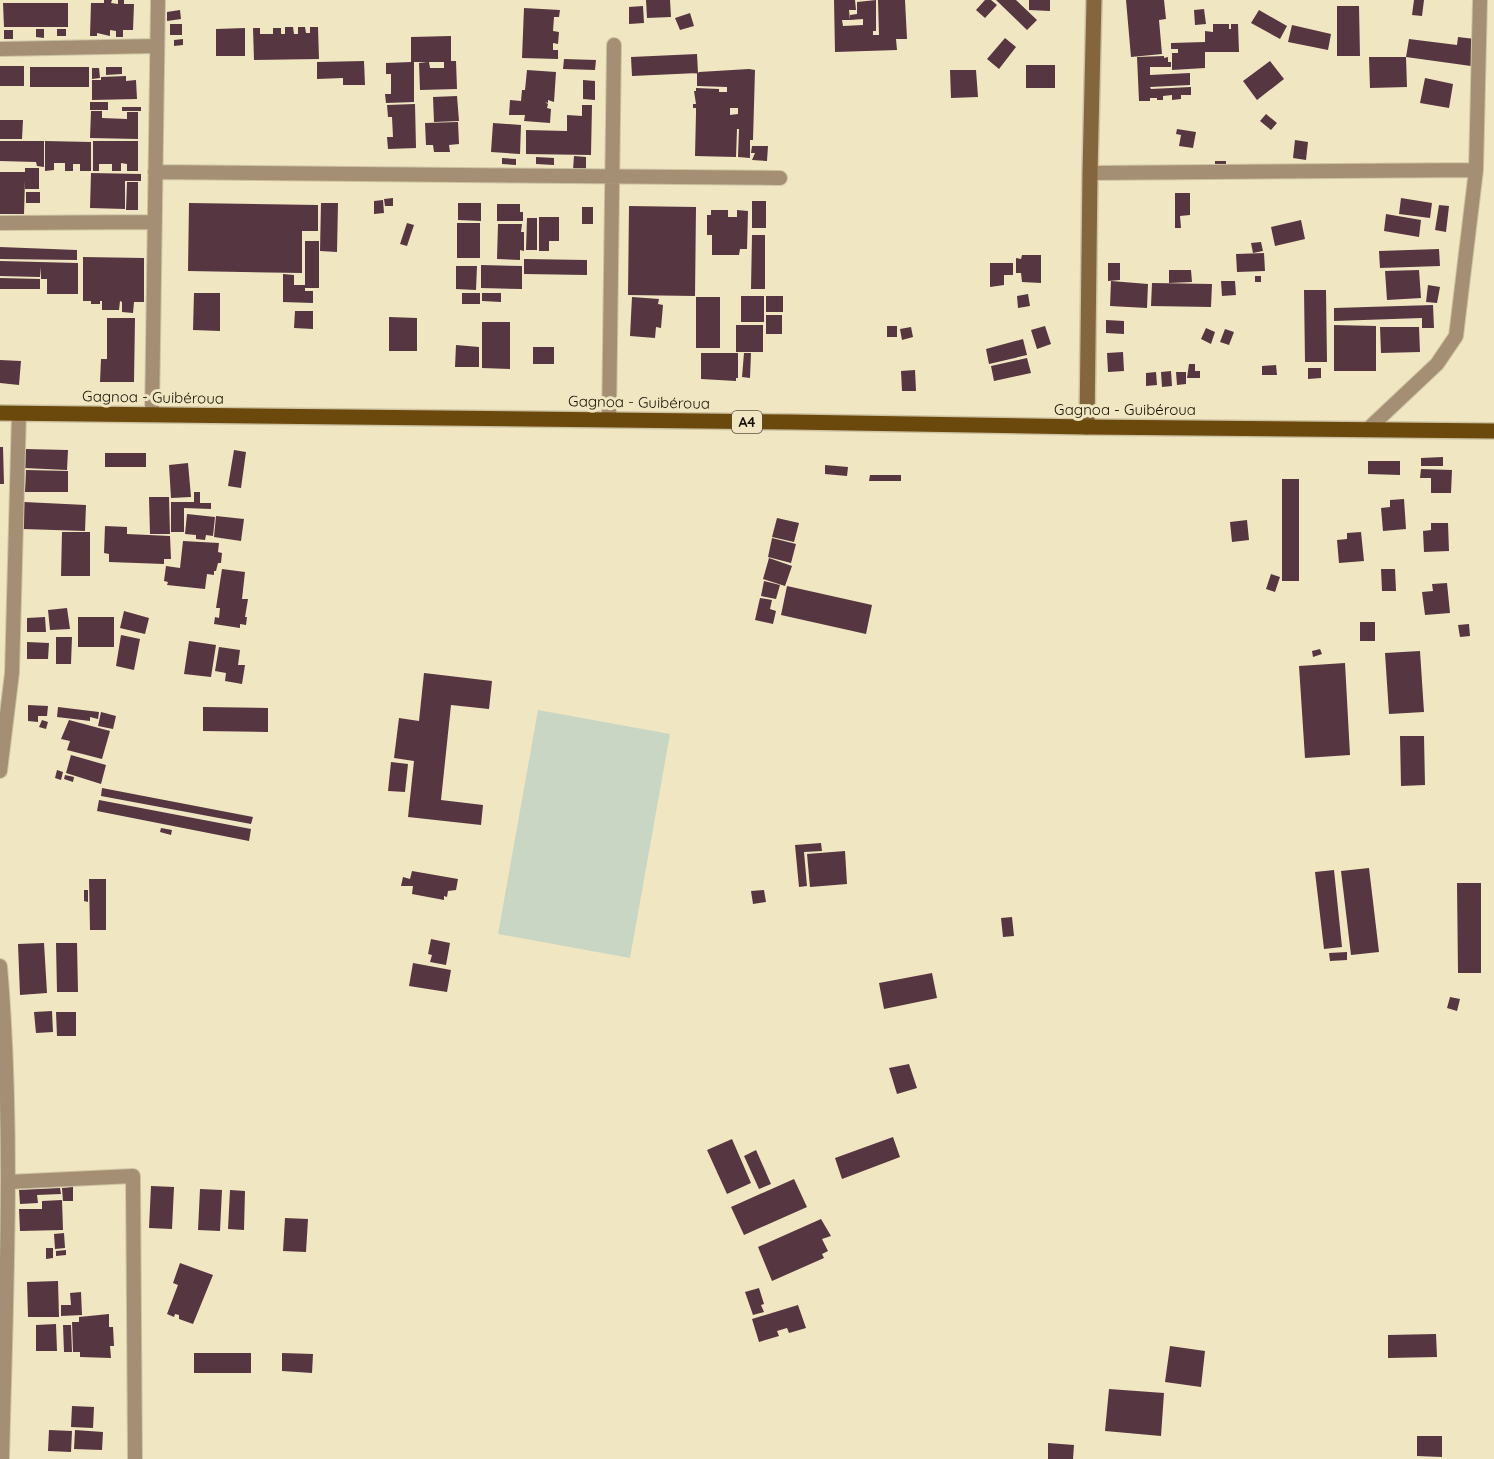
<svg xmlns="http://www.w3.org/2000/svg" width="1494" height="1459" font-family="Quicksand,sans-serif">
	<rect width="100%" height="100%" fill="#f1e6c2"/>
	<path fill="#c9d6c4" d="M538 710 670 734 630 958 498 934Z"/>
	<path fill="#563641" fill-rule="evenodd" d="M104 0H112L111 3 118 4V0H124V4H134L133 30H123V37H116V31L110 30V36L97 33V36H90L91 3H104Z
		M646 0H670L671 17 647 18Z
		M834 0H855L856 10H849L850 20H842L843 26 863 25V19L850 20V15L857 14V2L876 0V31H873V35H879L878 0H905L907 39H896L897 50 835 52Z
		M985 0H991L997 5 985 18 976 10Z
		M996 0H1016L1037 20 1027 30Z
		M1029 0H1050V11L1029 10Z
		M1126 0H1164L1166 19 1159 20 1162 54 1131 57Z
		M1414 0H1424L1422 16 1412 15Z
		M3 3H68V27H4Z
		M643 6 644 23 629 24V7Z
		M1337 6H1359L1360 56H1337Z
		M524 8 560 10 559 17H554L553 31 559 32 558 44 553 43V50H558V59L522 58Z
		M1204 9 1206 24 1195 25 1194 10Z
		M180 10 181 19 167 21V12Z
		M1259 10 1287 26 1280 39 1251 23Z
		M690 13 694 26 680 30 675 18Z
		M170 24H182V35H170Z
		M1213 24H1229V29H1231V24H1238L1239 52H1205V68L1172 70V53H1178V49H1171V43L1205 42V31L1213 32Z
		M1292 25 1331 34 1328 50 1288 42Z
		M285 27H293L294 34H298V27H305L306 33H310V27H318L319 59 254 60 253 28H260V34H273V28H281V34H285Z
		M245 28V56H216V29Z
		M36 29H44V38L36 37Z
		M57 29H66V36H57Z
		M4 30H13V39H4Z
		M451 36V61H456L457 89 420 90 419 63 427 62H414V102L386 103 385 94H391V74H386V63L411 62V37ZM429 62H444V68H430Z
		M1458 37 1475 39 1471 66 1406 57 1407 87 1370 88 1369 57H1406L1409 39 1457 45Z
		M1005 38 1016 47 999 69 987 59Z
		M183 39V45L174 46V40Z
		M697 54 698 73 632 76 631 57Z
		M1164 56V58L1168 57V62H1171V67H1150V75L1190 73V85L1150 87 1151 89 1191 87V95H1181V99L1172 100V95L1163 96V100H1157V98H1150V101H1139L1137 57Z
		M564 59 596 60 595 70 563 69Z
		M364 61 365 85H343V78L317 79V62Z
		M1270 61 1284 79 1257 100 1243 81Z
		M1026 65H1055V88H1026Z
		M0 66H24V86H0Z
		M30 67H89V87H30Z
		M106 67H122V74L106 75Z
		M92 68H99L100 78 92 79Z
		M749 69 755 70 753 140H750V158L738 157 739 129H737L736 157 695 156 696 113V108H693V104H696L694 91H696V88L719 89V92H727V87L697 86V74L699 72ZM730 108H738V114L730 115Z
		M527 70 556 72 554 102 548 100V103L545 102 548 104 547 108 551 109 550 123 524 121 525 115H509L510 100 521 101 522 90H525Z
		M950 70H976L978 97 951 98Z
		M126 76V81L136 80 137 99 92 100V80H101V77Z
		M1425 78 1453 84 1449 108 1420 103Z
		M583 80 595 81V100L583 99Z
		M457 96 459 121 434 122 433 97Z
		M90 102H108V110H90Z
		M415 104 416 148 388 149 387 137H393L392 117H388L387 105Z
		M582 105H592L591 155 526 154V130L567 131V115L582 116Z
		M122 107H141V111H122Z
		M91 111H102V118L127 119V112H138V139L90 138Z
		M1266 114 1277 123 1271 130 1260 121Z
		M0 120H23L22 139H0Z
		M458 122 459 144 449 145 450 152H434L433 145H426L425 123Z
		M493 123 521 125 520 154 491 152Z
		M1177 129 1196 132 1193 148 1179 146 1181 135 1176 134Z
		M1295 140 1308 142 1306 160 1293 158Z
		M0 141H44V167L37 166 36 162 0 161Z
		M45 141 91 142V171H80V164H73V171H65V163H54V170L45 171Z
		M93 141H138V171H127V164L121 163V171H112V164H99V171H93Z
		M752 146H768L767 161 752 160 755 153H751Z
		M574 156 586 157V171L573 170Z
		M536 157 554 158V165L536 164Z
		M502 158 516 159V165L502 164Z
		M1215 161H1226V166H1215Z
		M25 168H39V189H25V180L24 214H0V172H25Z
		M91 173 141 174V181H125V209L90 208Z
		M127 182H138V210H126Z
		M26 192H40V203H26Z
		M1175 193H1190V215L1180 216 1181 228H1175Z
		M393 198V206H385L384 199Z
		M1401 198 1432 203 1430 218 1399 214Z
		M383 200 384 213 374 214V201Z
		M752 201H766V228H752Z
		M189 203 318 205V231H302V273L188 271Z
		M321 203H338L337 252 320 251Z
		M458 203H481V221L458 220Z
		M497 204H520V212H523V221H497Z
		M1439 205 1449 206 1446 232 1435 230Z
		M629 206 696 207 695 296 628 295Z
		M582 207H593V224H582Z
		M711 210H728V217H737V210L748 211 747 249H740L739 255H712V235H707V215H711Z
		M1386 214 1421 220 1419 237 1384 231Z
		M539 217H559V241H549V251H539Z
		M527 218H537V250H526Z
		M1301 220 1305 239 1275 246 1271 227Z
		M407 223 414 225 407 246 400 244Z
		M457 223H480V258H457Z
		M498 224H522L521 232H524V251L520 250V260L497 259Z
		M752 235H765V289H751Z
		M305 241H319V288H305Z
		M1261 242 1263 251 1253 253 1251 243Z
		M0 247 77 250V260L0 259Z
		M1439 249 1440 266 1380 268 1379 251Z
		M1264 253 1265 271 1237 272 1236 254Z
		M1022 255H1041V283L1022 282 1021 273H1016V258L1021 259Z
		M83 257 144 258V302H134L133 313 122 312V302L120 301 119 310H102V301H100V304H91V301H83Z
		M524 259 587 260V275L524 274Z
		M0 261 78 263V294H47V279H41V267L40 277 0 276Z
		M990 263H1013V275H1004V285L990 287Z
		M1108 263H1120V280L1108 281Z
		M481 265 522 266V289L481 288Z
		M456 266H477L476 290 456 289Z
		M1169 270H1191L1192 282 1169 283Z
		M1419 270 1421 298 1387 300 1385 271Z
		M283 274 294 275V285H305V291H313V303L283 302Z
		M1255 276H1261V282H1255Z
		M0 278 40 279V289H0Z
		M1111 281 1148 284 1147 308 1110 306Z
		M1221 281H1235L1236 295 1222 296Z
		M1152 283 1212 284 1211 307 1151 306Z
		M1428 285 1440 287 1437 303 1426 302Z
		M1304 290H1326L1327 362H1305Z
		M194 293H220V331L193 330Z
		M462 293H480V304H462Z
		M482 293H501V302L482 301Z
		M1028 294 1030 306 1018 308 1017 296Z
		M741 296H764V322H741Z
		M766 296H783V312H766Z
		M632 297 659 299 658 304 663 305 661 328 656 327 655 338 630 336Z
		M696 297H720V348H696Z
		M1433 305 1434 328H1422V318L1334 321V308Z
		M295 311H313V329L294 328Z
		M766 315H782V334H766Z
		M389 317 417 318V351H389Z
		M107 318H135L134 382H100L101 359H107Z
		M1106 320 1124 321V334L1106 333Z
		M482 322H510V369L482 368Z
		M736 325H763V352H736Z
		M1334 325 1376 326V371H1334Z
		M887 326H897V337H887Z
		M1045 326 1051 344 1037 349 1031 330Z
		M911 327 913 337 902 340 900 329Z
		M1380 327H1419L1420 352 1381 353Z
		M1206 328 1215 332 1211 344 1201 339Z
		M1225 329 1234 332 1229 345 1220 342Z
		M1023 339 1027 355 989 364 986 349Z
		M456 345 479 347V367H455Z
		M533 347H554V364H533Z
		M1123 352 1124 371 1108 372 1107 353Z
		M701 353H738V378H736V381L701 379Z
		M744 353H751L750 378 742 377Z
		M1027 358 1031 373 994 381 991 366Z
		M0 360 21 361 19 385 0 383Z
		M1189 364H1195V371H1200V378H1187Z
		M1276 365 1277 375H1262V366Z
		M1308 368H1321V378L1308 379Z
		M915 370 916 391H902L901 371Z
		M1171 371 1172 386 1162 387 1161 372Z
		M1156 372 1157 385 1146 386V373Z
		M1176 372H1186V384L1177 385Z
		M0 447H3L4 484H0Z
		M25 449 68 450 67 470 24 468Z
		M234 450 246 452 241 488 228 486Z
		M105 453H146V467H105Z
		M1443 457V466H1421V458Z
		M1368 461H1400V475L1368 474Z
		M188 463 191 497 171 498 169 465Z
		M825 465 848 467 847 476 825 474Z
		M1421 469 1452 470 1451 493H1431V478H1420Z
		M26 470 68 471V492H25Z
		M870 475H901V481H869Z
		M1282 479H1299V581H1282Z
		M194 492H200V503H211V509L184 508V532H171V502H194Z
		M149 497H169L170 534H150Z
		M1404 499 1406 529 1383 531 1381 508 1390 507V500Z
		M24 502 86 505 85 531 23 529Z
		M187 514 215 517 213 536 206 535 205 540 196 539V535L185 534Z
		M216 516 244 519 241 541 214 537Z
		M777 518 799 523 794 542 772 537Z
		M1247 520 1249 540 1232 542 1230 522Z
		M1431 523H1448L1449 551 1424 552 1423 531 1431 530Z
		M105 526 127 527V534L170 536 171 559H164V564L109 562V554L104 553Z
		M62 532H90V576H61Z
		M1361 532 1364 561 1339 563 1337 540 1347 539V533Z
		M772 538 796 544 791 563 768 557Z
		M183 541 219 543 218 552 222 553 221 563H218L216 571H214V575L207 574 205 589 167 585 168 582 164 581 166 566 180 568Z
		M769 558 792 566 785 586 763 579Z
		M222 569 245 572 242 599H248L245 617H247L246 625 240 624V628L214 624 215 617 219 618 220 608H216Z
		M1381 569H1395L1396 591H1382Z
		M1271 574 1280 577 1275 592 1266 589Z
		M764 581 780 585 776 599 761 596Z
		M1447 583 1450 613 1425 615 1422 592 1433 591 1432 584Z
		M787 586 872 605 866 634 781 615Z
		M760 598 772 600 770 609 776 611 773 624 755 620Z
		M67 608 70 629 50 630 48 610Z
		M124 611 149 618 145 634 120 628Z
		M45 617 46 632H27V618Z
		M78 617H114V647H78Z
		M1360 622H1375V641H1360Z
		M1469 624 1470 636 1460 637 1458 625Z
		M121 635 140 639 134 670 116 666Z
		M56 637H72L71 664H56Z
		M189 641 216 645 211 677 184 674Z
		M27 642 49 643 48 659H27Z
		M219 647 240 650 238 665H245L242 684 225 681 226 673 215 671Z
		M1320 649 1322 654 1313 657 1312 651Z
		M1420 651 1424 712 1389 714 1385 653Z
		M1345 663 1350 755 1305 758 1299 666Z
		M424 673 492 681 489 709 451 705 441 800 483 805 481 825 408 817 414 761 394 758 399 718 419 721Z
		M28 705 48 706 47 716H38V722L28 721Z
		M58 707 99 712 98 719 90 717V721L57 717Z
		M203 707 268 708V732L203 731Z
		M101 712 116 716 113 729 98 726Z
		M42 720 48 722 46 729 39 727Z
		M69 720 110 731 102 759 67 750 70 741 61 739Z
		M1400 736H1424L1425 785 1401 786Z
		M71 755 106 765 101 784 66 773Z
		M391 762 408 764 405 792 388 791Z
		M57 770 63 772 61 780 55 778Z
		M65 775 74 777 73 782 64 779Z
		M102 788 253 817 251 824 101 796Z
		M99 800 251 829 249 841 97 811Z
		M161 828 172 830 171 835 160 832Z
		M821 843 822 851 804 852 807 886 799 887 795 845Z
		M845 851 847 884 810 887 807 854Z
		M1369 868 1379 952 1351 955 1341 871Z
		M1334 870 1342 947 1324 949 1315 872Z
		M412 871 458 879 456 890 448 891 447 897 444 896V900L412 894 413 886H401L403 877 410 879Z
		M89 879H106V930H90Z
		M1457 883H1481V973H1458Z
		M84 890H88V902L84 901Z
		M764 890 766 902 753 904 751 891Z
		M1012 917 1014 936 1003 937 1001 918Z
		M431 939 450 943 446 965 430 962 432 955 428 954Z
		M44 943 47 993 20 995 18 944Z
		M56 943H77L78 992H57Z
		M1347 952V960L1330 961 1329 953Z
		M413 963 451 970 447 992 409 986Z
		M932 973 937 998 884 1009 879 983Z
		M1450 997 1460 999 1457 1011 1447 1008Z
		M52 1011 53 1032 36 1033 34 1012Z
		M56 1012H76V1036H57Z
		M909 1064 917 1088 897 1094 889 1068Z
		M893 1137 900 1157 842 1179 835 1158Z
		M732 1139 751 1183 727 1194 707 1150Z
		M756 1150 771 1184 759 1189 744 1156Z
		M794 1179 807 1207 744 1235 731 1207Z
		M151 1186 174 1187 172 1229 149 1228Z
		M73 1187V1201H63L62 1188Z
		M60 1188 61 1194 37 1195 38 1203 20 1204 19 1190Z
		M200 1189 222 1190 220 1231 198 1230Z
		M230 1190 245 1191 244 1230 228 1229Z
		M62 1200 63 1230 20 1231 19 1209H42V1201Z
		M285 1218 308 1219 306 1252 283 1251Z
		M821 1219 831 1236 822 1239 828 1251 822 1254 824 1258 772 1281 758 1247Z
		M64 1233 65 1248 55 1249 54 1234Z
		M46 1248H53V1258L46 1259Z
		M66 1250V1255L56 1256V1251Z
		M180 1263 213 1275 193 1324 179 1319V1315L175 1314 174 1317 167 1314 178 1285 173 1283Z
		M58 1281 59 1317H28L27 1282Z
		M759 1288 764 1304 761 1305 764 1312 753 1315 745 1292Z
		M81 1292 82 1315 61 1316V1305H71L70 1293Z
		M798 1305 806 1328 789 1333 787 1328 777 1331 779 1336 759 1342 752 1319Z
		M109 1314V1327H113L114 1346H110L111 1358 80 1357V1352H73L72 1322H79V1317Z
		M56 1324 57 1351H36V1325Z
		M63 1325H71L72 1352H64Z
		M1436 1334 1437 1357 1388 1358V1335Z
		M1170 1346 1205 1351 1201 1387 1165 1382Z
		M194 1353H251V1373H194Z
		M282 1353 313 1354 312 1373 282 1371Z
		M1109 1389 1164 1393 1161 1436 1105 1431Z
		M72 1406 94 1407 93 1428 71 1427Z
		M49 1430 72 1431 71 1452 48 1451Z
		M75 1430 103 1432 102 1450 74 1449Z
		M1417 1436H1442V1457L1417 1456Z
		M1048 1443 1074 1445 1073 1459H1048Z"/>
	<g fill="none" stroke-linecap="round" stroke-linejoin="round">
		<g stroke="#cec4a4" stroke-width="16">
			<path id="street" d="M0 49 157 46
				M155 172 780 178
				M1090 173 1476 170
				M0 223 154 222
				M152 415 158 0
				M609 420 614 45
				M1368 429 1437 364 1456 336 1476 170 1480 0
				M0 771 12 673 19 413
				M0 966C14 1130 6 1295 2 1459
				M8 1182 133 1176 135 1459"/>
		</g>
		<g stroke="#cec4a4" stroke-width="18">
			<path id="secondary" d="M1087 427 1090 173 1094 0"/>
		</g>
		<g stroke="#cec4a4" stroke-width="18">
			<path id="primary" d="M0 413 791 422 1087 427 1494 431"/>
		</g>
		<use href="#street" stroke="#a48f75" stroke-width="14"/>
		<use href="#secondary" stroke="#83663d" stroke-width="15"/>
		<use href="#primary" stroke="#6b480c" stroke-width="15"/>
	</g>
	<g text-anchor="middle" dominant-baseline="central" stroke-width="6" stroke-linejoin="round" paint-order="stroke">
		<rect fill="#f1e6c2" stroke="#57513e" stroke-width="1.5" x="732" y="411" width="30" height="22" rx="4.5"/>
		<g font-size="14" font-weight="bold" fill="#151105">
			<text x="747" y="422">A4</text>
		</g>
		<g font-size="15" fill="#151105" stroke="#f1e6c2">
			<text transform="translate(153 397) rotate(1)">Gagnoa - Guibéroua</text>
			<text transform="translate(639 402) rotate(1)">Gagnoa - Guibéroua</text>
			<text x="1125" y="409">Gagnoa - Guibéroua</text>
		</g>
	</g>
</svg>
